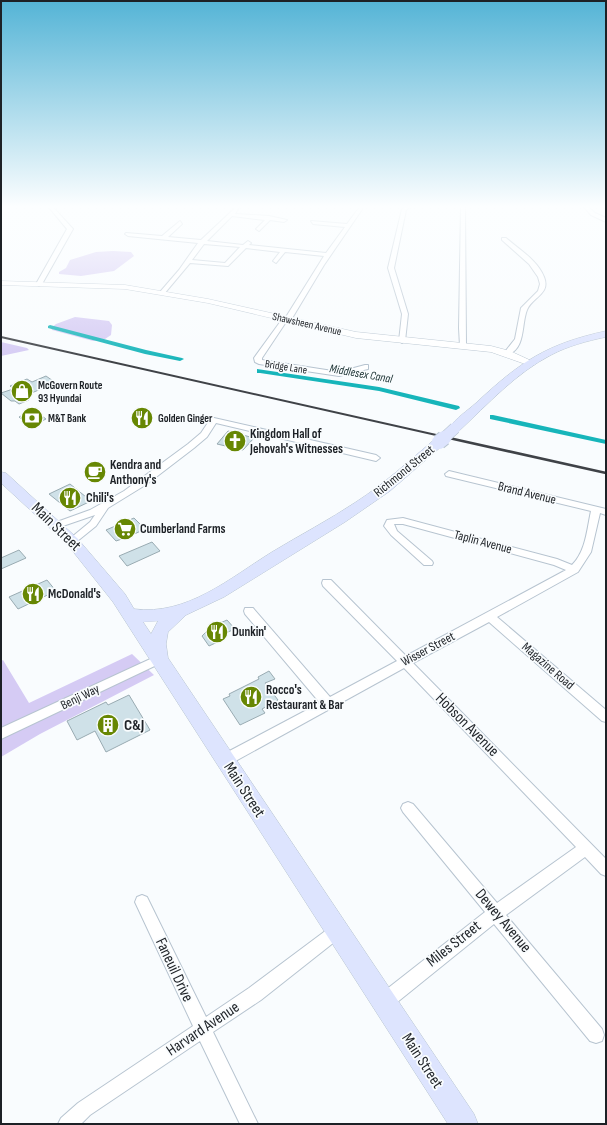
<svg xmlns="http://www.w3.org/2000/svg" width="607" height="1125" font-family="'Sofia Sans Condensed',sans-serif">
	<rect width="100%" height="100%" fill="#f9fcfe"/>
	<path fill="#d5cbf4" d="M113 251 131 252 134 256 114 271 81 276 59 274V272L66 268 70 260 96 252Z
		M75 317 109 321 112 325 111 335 105 339 93 341 52 330 51 328 56 324Z
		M1 342 27 348 29 350 1 356Z
		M132 654 154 675 40 734 1 757V661L3 660 29 703Z"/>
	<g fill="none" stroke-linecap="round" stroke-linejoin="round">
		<path fill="#17b5ba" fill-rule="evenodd" d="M50 325 146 350 182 358 184 359 180 361 145 354 48 328V326Z
			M257 369 379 387 459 406 460 408 456 410 379 391 260 373H257Z
			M490 415H493L606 440V444L490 419Z"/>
	</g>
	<path fill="#cfe1e8" stroke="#99abb2" d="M46 376 56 383 24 396 29 400 19 404 15 401H11L1 393 13 389 10 386 27 379 32 382Z
		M27 413 35 415 38 413 46 419 38 423 27 424 19 417Z
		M228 431 254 438 243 450 217 444Z
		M70 484 91 501 70 511 49 494Z
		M134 518 145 529 128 537 116 541 106 530Z
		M152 542 160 551 127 566 119 556Z
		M19 550 26 558 1 569V558Z
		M47 580 56 591 18 609 9 597Z
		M227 620 235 629 221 635 224 639 209 646 202 636 211 627Z
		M269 671 275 679 265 683 278 700 262 709 265 713 240 725 223 699 230 696 229 694 259 679 258 677Z
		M129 695 150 730 106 752 95 731 77 740 67 721 106 702 108 705Z"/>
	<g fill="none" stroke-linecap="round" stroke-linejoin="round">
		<g stroke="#b7c4d0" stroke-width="2">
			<path id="minor" d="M1 205H7L1 207Z
				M47 205H51L73 229 42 284 39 286 36 284 67 229Z
				M236 205H240L235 214 269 216 287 220 284 222 270 220 259 231 256 229 265 220 232 216 207 241 243 245 248 241 251 243 249 245 326 253 345 227 313 224 311 221 347 224 361 205H365L324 265 291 320 286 322 262 358V360L339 372 365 365H368V369L339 376 259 364 255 362 254 358 283 318 286 317 324 256 285 252 276 263 273 261 280 252 246 248 228 266 190 263 164 294H160V292L179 270 198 243 128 236 125 234 126 233 162 236 180 221 182 224 168 237 201 240 234 209ZM204 244 240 247 225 263 192 260Z
				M408 205H413L406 210 394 268 408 314 405 341 402 343 399 341 402 314 388 268 402 209Z
				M461 205H465L466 346 463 348 460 346 459 328Z
				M582 205H586L595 213 606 218V222L591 215Z
				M502 238H506C519 249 538 261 544 277 551 294 532 297 527 310 521 325 526 349 507 355L504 353 515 339 521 308 538 291 540 284 538 277 529 264 502 240Z
				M211 418H214L376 455 380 458 376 461 216 423 207 437 194 448 147 484 108 508 96 526 75 543 72 544 67 541 90 522 95 515 57 528 54 527 52 525 54 523 90 510 124 491 188 444 201 433Z
				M449 471 606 509V515L600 513 591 552 578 572 497 617 606 710V722L602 721 489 622 413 663 606 859V876L601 874 585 857 506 915 602 1029 604 1035 602 1041 596 1043 590 1041 494 924 390 1008 384 1010 378 1008 376 1002 378 996 485 912 403 812 401 808 403 804 408 802 413 804 497 903 576 847 404 668 230 764 225 766 220 764 219 760 220 756 320 703 245 614 244 611 245 608H253L330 697 397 661 323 586 322 583 323 580H331L406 656 566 570 554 565 403 524H394L397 531 432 561 433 563 432 565H424L391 535 384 526 387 520 403 518 557 559 572 565C586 551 587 529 591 511L446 476 445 474Z
				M159 655 163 656 165 659 163 662 1 739V728Z
				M142 895 147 897 206 1017 249 988 332 926 337 923 342 926 345 931 342 936 261 1000 213 1032 258 1124H240L200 1041 90 1115 81 1124H58L61 1118 78 1103 193 1026 135 902 137 897Z"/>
		</g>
		<g stroke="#b7c4d0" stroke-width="1">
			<path id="tertiary" d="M1 281 125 285 208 299 356 332 491 346 510 351 536 363 534 365H528L491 352 356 338 208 303 125 289 1 285Z"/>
		</g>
		<g stroke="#b7c4d0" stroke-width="1">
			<path id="secondary" d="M606 331V337C587 341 568 346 551 355 516 373 488 404 459 431H451L449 428C456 418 467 411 476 403 520 362 546 344 606 331Z
				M439 438 445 442 443 445 390 491 345 522 224 597 186 615 168 632 166 644 168 658 474 1114 478 1124H448L113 602 67 544 1 483V472L6 473 77 538 125 594 134 609C187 616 230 578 272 552 300 535 329 520 356 502 384 484 409 461 435 439ZM158 621 151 634 143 622Z"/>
		</g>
		<use href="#minor" fill="#fff" fill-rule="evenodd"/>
		<use href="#tertiary" fill="#fff" fill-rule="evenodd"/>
		<use href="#secondary" fill="#dde4fe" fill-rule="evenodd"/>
		<path stroke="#3f4247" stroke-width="2" d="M1 337 454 439"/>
		<path stroke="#3f4247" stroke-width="2.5" d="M449 438 606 473"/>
		<g stroke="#b7c4d0" stroke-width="12" stroke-linecap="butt">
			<path id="secondary-bridge-far1" d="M443 439 455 428"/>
		</g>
		<g stroke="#b7c4d0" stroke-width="16" stroke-linecap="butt">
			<path id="secondary-bridge" d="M439 442 444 438"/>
		</g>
		<use href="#secondary-bridge-far1" stroke="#dde4fe" stroke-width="11"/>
		<use href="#secondary-bridge" stroke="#dde4fe" stroke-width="14"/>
	</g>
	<linearGradient id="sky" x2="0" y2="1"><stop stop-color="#54b4d6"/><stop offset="0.57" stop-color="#fcfeff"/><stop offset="1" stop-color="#fcfeff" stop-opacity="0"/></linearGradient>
	<rect width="607" height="362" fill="url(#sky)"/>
	<defs>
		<g id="shop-disc" transform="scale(1.15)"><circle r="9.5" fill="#678703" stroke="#f9fcfe"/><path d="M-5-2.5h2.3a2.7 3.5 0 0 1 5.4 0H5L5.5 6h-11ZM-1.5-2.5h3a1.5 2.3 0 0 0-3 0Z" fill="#fff"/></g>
		<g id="bank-disc" transform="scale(1.15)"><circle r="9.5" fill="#678703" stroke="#f9fcfe"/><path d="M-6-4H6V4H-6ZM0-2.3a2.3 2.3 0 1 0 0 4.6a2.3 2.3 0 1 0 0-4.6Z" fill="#fff"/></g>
		<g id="restaurant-disc" transform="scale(1.15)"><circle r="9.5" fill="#678703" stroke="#f9fcfe"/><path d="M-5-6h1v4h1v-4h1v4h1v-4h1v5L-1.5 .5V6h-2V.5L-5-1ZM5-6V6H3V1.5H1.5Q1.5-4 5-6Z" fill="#fff"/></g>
		<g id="church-disc" transform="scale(1.15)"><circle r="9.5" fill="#678703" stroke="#f9fcfe"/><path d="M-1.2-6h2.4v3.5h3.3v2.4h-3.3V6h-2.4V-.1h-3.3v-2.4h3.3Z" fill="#fff"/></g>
		<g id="cafe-disc" transform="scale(1.15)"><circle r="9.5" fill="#678703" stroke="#f9fcfe"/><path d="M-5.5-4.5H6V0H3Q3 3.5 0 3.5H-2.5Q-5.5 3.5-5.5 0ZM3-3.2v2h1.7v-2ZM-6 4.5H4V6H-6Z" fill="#fff"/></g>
		<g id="supermarket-disc" transform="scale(1.15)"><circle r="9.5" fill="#678703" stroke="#f9fcfe"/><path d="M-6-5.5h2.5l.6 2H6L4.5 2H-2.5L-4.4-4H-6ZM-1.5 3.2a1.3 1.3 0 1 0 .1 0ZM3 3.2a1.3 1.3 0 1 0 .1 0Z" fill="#fff"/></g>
		<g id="building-disc" transform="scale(1.15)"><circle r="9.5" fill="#678703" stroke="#f9fcfe"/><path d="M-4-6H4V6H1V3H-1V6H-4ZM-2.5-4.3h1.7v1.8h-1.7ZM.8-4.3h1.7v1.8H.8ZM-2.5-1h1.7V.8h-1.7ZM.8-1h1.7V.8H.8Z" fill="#fff"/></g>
	</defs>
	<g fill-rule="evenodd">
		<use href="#shop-disc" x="22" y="391"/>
		<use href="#bank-disc" x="32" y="418"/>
		<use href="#restaurant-disc" x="142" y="418"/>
		<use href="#church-disc" x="235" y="441"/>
		<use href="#cafe-disc" x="95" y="472"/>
		<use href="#restaurant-disc" x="70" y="498"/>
		<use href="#supermarket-disc" x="125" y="529"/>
		<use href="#restaurant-disc" x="33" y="594"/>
		<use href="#restaurant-disc" x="217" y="632"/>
		<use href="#restaurant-disc" x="251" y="697"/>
		<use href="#building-disc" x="108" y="725"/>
	</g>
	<g text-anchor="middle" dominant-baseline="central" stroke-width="3.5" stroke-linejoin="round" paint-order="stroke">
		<g font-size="11" fill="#1d2126" stroke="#f9fcfe">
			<text transform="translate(307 324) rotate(13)">Shawsheen Avenue</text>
			<text transform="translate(286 367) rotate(9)">Bridge Lane</text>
		</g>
		<g font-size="11" font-weight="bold" fill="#1d2126" stroke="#f9fcfe" text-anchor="start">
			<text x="38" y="385">McGovern Route<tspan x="38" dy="13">93 Hyundai</tspan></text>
			<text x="48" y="418">M&amp;T Bank</text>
			<text x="158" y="418">Golden Ginger</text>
		</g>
		<g font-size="12" font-style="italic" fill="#172e2f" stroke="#f9fcfe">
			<text transform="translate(361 374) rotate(10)">Middlesex Canal</text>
		</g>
		<g font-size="13" font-weight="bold" fill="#1d2126" stroke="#f9fcfe" text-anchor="start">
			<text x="250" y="434">Kingdom Hall of<tspan x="250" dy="15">Jehovah's Witnesses</tspan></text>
			<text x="110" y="465">Kendra and<tspan x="110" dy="15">Anthony's</tspan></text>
			<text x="86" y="498">Chili's</text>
			<text x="140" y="529">Cumberland Farms</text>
			<text x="48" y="594">McDonald's</text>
			<text x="232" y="632">Dunkin'</text>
			<text x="266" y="690">Rocco's<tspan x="266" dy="15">Restaurant &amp; Bar</tspan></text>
		</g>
		<g font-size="13" fill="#1d2126" stroke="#f9fcfe">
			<text transform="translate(404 471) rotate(-39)">Richmond Street</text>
			<text transform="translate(527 493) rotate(14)">Brand Avenue</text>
			<text transform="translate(483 542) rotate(15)">Taplin Avenue</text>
			<text transform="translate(428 649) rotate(-28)">Wisser Street</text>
			<text transform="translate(548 666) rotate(41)">Magazine Road</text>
			<text transform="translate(80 697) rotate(-26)">Benji Way</text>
		</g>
		<g font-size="16" fill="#1d2126" stroke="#f9fcfe">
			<text transform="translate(56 527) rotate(44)">Main Street</text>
			<text transform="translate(467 725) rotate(45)">Hobson Avenue</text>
			<text transform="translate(244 790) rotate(57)">Main Street</text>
			<text transform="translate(503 921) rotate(50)">Dewey Avenue</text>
			<text transform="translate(454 944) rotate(-38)">Miles Street</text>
			<text transform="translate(174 970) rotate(65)">Faneuil Drive</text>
			<text transform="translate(203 1029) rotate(-34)">Harvard Avenue</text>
			<text transform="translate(422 1061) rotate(57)">Main Street</text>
		</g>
		<g font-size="16" font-weight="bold" fill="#1d2126" stroke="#f9fcfe" text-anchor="start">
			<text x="124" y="725">C&amp;J</text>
		</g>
	</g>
	<rect width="607" height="1125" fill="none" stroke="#1d2126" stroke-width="4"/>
</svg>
